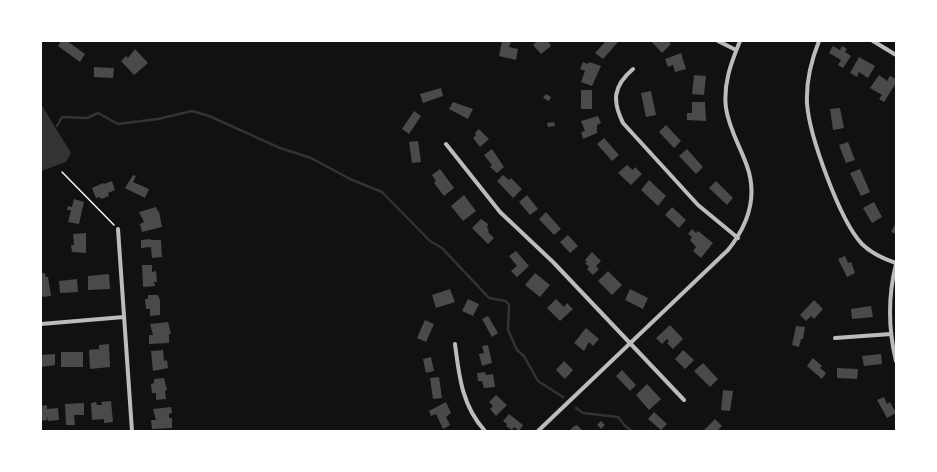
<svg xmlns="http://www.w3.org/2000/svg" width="937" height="472" font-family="'Archivo Narrow',sans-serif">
	<rect width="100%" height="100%" fill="#111"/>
	<path fill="#333" d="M41 104 71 153 66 162 41 171Z"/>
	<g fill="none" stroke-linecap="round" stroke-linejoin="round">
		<path stroke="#333" stroke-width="2.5" d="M57 126 62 117 87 118 98 113 118 124 158 119 192 111 209 116 280 148 311 158 350 179 382 192 430 241 442 248 489 298 506 301 509 305 508 330 517 350 524 356 538 381 563 397
			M576 408 583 413 618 417 625 426 632 431"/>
	</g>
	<path fill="#4a4a4a" d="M61 41H67L85 54 80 62 58 46Z
		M502 41 511 42 509 47 518 49 516 60 499 56Z
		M537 41H548L551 46 541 54 533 45Z
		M606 41 618 42 603 59 595 53Z
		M651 41H668L671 44 662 53Z
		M833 46 840 50 842 46 847 49 845 52 851 56 843 68 838 65 841 60 829 53Z
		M135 49 148 63 134 75 121 61 126 56 128 58Z
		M681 53 686 69 675 72 673 65 668 67 665 59Z
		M859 57 875 66 868 78 859 72 857 77 850 73Z
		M583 62 588 64 589 62 601 66 592 86 581 82 585 71 580 69Z
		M94 67 114 68 113 78 94 77Z
		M694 75 706 76 704 95 692 94Z
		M879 75 886 80V82L890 76 896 79V83L884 102 879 99 882 95 870 88Z
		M441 88 443 96 423 103 420 94Z
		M581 90H592V109H581Z
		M651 91 656 115 646 117 641 93Z
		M546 94 551 97 549 101 543 98Z
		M453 102 473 109 468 119 449 109Z
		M692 102H705L706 121 687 120V113H692Z
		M840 108 844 128 833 130 830 109Z
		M414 111 421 116 409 134 402 129Z
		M598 116 601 123 597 125V133L583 139 581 132 585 131 581 121Z
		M554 122 555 126 548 127 547 123Z
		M666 125 681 141 674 148 659 132Z
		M479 129 489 139 480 147 473 138 476 135 475 133Z
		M604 138 619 155 612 161 597 144Z
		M418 141 421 162 412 163 409 142Z
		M848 142 855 160 846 163 839 145Z
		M492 149 504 167 497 173 490 167 492 165 484 155Z
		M687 149 703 167 696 174 679 156Z
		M627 165 633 170 635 167 642 174 631 185 618 173Z
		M440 169 454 188 444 196 434 183 436 181 432 175Z
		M860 169 870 192 861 196 850 173Z
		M133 175 136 176 133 182 149 189 145 198 125 188Z
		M503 175 509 180 511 178 522 189 513 198 497 181Z
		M649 180 666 196 658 206 641 190Z
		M112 181 115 190 108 193 109 196 101 199 100 197 96 198 92 188 103 183 104 184Z
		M716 181 733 198 727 205 709 188Z
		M464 195 476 211 463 221 451 206Z
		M527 195 538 209 530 215 519 202Z
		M74 199 84 202 79 224 68 222 71 210H67L68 206 72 207Z
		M874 202 882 217 872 223 863 208Z
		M156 207 158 212 159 211 162 227 142 232 140 224 144 222 139 212Z
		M672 207 686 220 679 228 665 215Z
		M546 212 561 229 554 235 539 219Z
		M481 219 488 224 487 228 489 230 488 232 494 238 488 244 472 228Z
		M896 222V234L891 232Z
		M692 229 696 233 698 231 713 243 701 258 693 251 696 247 690 240 692 237 688 234Z
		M86 233V253L72 252 71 245H74L73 234Z
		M568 235 578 246 570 253 560 242Z
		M151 239V240H161L162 257 152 258 151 247 141 248V240Z
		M516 251 529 266 517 277 511 271 517 266 509 256Z
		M592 252 601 261 596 266 599 269 593 275 587 269 589 267 585 263 587 262 585 260Z
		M845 256 848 263 851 262 855 273 847 277 838 259Z
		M142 265H152V272L156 271 157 282H154L155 286 143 287Z
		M608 271 622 285 612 295 598 281Z
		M41 273H45L46 277H48L51 296 43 297 41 294Z
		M535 273 550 285 540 297 525 285Z
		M109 274 110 289 88 290V276Z
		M77 279 78 292 60 293 59 281Z
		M450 289 455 302 436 308 432 295Z
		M630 289 648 298 643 309 625 300Z
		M148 295H158L160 300V315L150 316V309H146L145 299H148Z
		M468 299 479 304 473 316 462 311Z
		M556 299 564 307 567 303 573 309 560 321 547 308Z
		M814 300 823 309 814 319 811 316 806 321 800 315Z
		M871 306 873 317 852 319 851 309Z
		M488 316 498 333 492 337 482 319Z
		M425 320 434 324 426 342 417 338Z
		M168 322 171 334H169V343L149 344V335H153L150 324Z
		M670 325 683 339 673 349 667 343 669 341 667 339 662 344 656 338Z
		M796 326 805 327 803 339H801L799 347 792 345Z
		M586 328 599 339 593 346 589 342 584 351 574 343Z
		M109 344 110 367 90 369 89 350 99 349V345Z
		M488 345 492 363 482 366 479 354 484 353 482 346Z
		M163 350 164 361 167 360 168 368 153 371 151 351Z
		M683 350 694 360 685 369 675 359Z
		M61 352H83V367H61Z
		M55 354V365L41 367V355Z
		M881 354 882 364 864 366 862 356Z
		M431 357 434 371 426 373 423 359Z
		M813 358 822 366 820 368 826 373 822 379 807 366Z
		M564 361 573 370 565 379 556 370Z
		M703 363 718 379 710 387 694 371Z
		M837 368 858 369 857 379 837 378Z
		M622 370 636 385 630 391 616 376Z
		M485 372 486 375 493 374 495 387 484 388 482 381H478L477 373Z
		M439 377 442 398 433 399 430 378Z
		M164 378 167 390 165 391 166 399 156 400V393H152L151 384 154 383V379Z
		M647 384 661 399 649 410 636 395Z
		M723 390 733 391 730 411 721 410Z
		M496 395 507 405 496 416 490 409 493 406 489 402Z
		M884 397 887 404 890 402 896 413 887 418 877 400Z
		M111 401 113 422 104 423V419L92 420 91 403 96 402 97 405H102L101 402Z
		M446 402 451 413 446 417 450 425 443 429 436 414 431 416 429 411Z
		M84 403V415H74L75 425H66L65 404Z
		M47 405V409L58 408 59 420 48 421 47 416V420L41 421V406Z
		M171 407 172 413 169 414V418H172V428L152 429 151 420H156L153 409Z
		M654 412 667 424 661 430 648 419Z
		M509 414 523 425 519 431 514 427 512 430 506 426 507 424 503 421Z
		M715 419 722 426 717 431H703Z
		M601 421 605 425 601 429 597 425Z
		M577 425 583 431H569L573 427Z"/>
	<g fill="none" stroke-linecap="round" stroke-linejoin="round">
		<path stroke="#f5f5f5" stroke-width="1.5" d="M62 172 114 225"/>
		<path stroke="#bcbcbc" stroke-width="4" d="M718 41 736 50
			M819 41C811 61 806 81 807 103 809 135 840 221 862 244 871 253 884 259 896 263
			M873 41 896 55
			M633 69C613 86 612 101 623 123L698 205 738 238
			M446 144 500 212 553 262 684 400
			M118 229 132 431
			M896 264C888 296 888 328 896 361
			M41 324 124 317
			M835 338 891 334
			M455 344C459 376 462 406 485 431
			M538 431 728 250C748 225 758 197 747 166 740 146 729 129 726 108 723 84 731 63 740 41"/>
	</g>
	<rect width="937" height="472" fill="none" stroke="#ffffff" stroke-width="84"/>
</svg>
